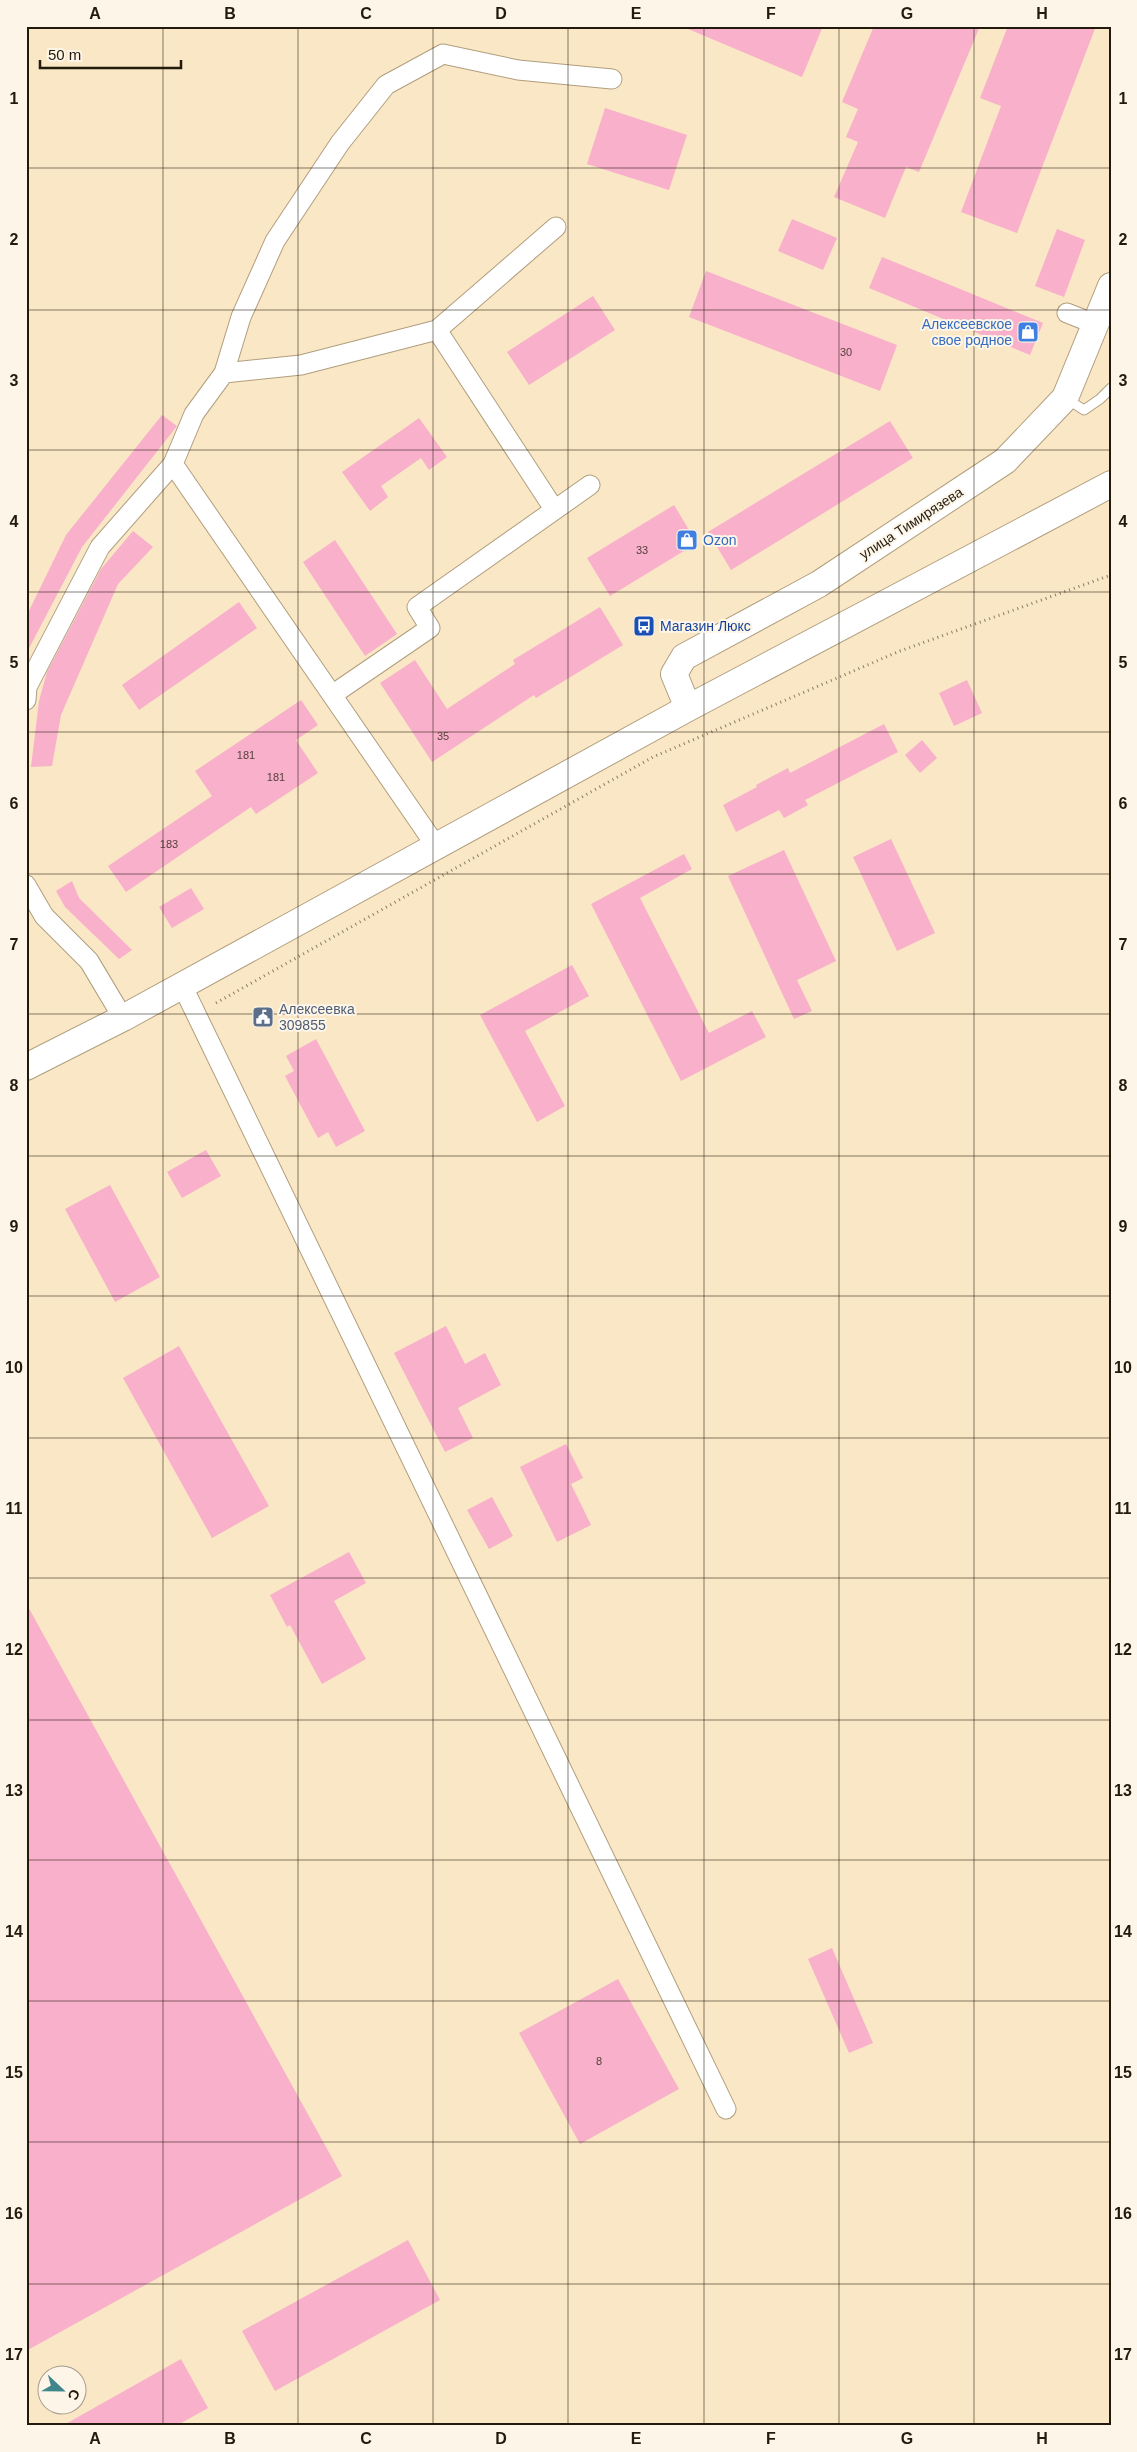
<svg xmlns="http://www.w3.org/2000/svg" width="1137" height="2452" font-family="Helvetica,sans-serif">
	<rect width="100%" height="100%" fill="#fae7c5"/>
	<path fill="#f8b0cb" d="M681 26H823L802 77Z
		M874 26H980L919 172 906 167 885 218 834 197 858 142 846 137 858 109 842 102Z
		M1008 26H1096L1017 233 961 212 1001 106 980 98Z
		M605 108 687 135 669 190 587 164Z
		M792 219 837 238 823 270 778 251Z
		M1057 229 1085 240 1064 297 1035 286Z
		M882 257 1043 323 1030 355 869 288Z
		M706 271 897 345 880 391 689 317Z
		M593 296 615 330 529 385 507 352Z
		M162 415 177 426 82 547 26 654V617L66 535Z
		M419 418 447 457 429 470 421 458 381 486 388 497 370 511 342 472Z
		M890 421 913 458 731 570 708 532Z
		M674 505 697 543 610 596 587 558Z
		M133 531 153 547 118 584 61 715 52 766 31 767 39 701 47 672 101 569Z
		M335 540 397 634 365 656 303 562Z
		M239 602 257 628 139 710 122 685Z
		M600 607 623 645 536 698 534 695 432 762 380 683 415 660 447 709 515 664 513 660Z
		M967 680 982 713 954 726 939 693Z
		M301 700 318 725 296 740 318 773 256 814 251 807 126 892 108 866 212 796 195 771Z
		M884 724 898 752 805 800 808 805 784 818 779 810 736 832 723 805 757 787 756 785 788 768 790 773Z
		M922 740 937 758 920 773 905 755Z
		M891 839 935 933 897 951 853 857Z
		M784 850 836 961 797 980 812 1011 794 1019 728 876Z
		M684 854 692 869 640 898 709 1033 752 1011 766 1037 681 1081 591 904Z
		M72 881 79 898 132 950 119 959 65 907 56 891Z
		M191 888 204 909 172 928 159 907Z
		M572 965 589 996 525 1031 565 1106 537 1122 480 1015Z
		M316 1039 365 1131 336 1147 328 1132 318 1138 285 1076 294 1071 286 1056Z
		M206 1150 221 1176 182 1198 167 1172Z
		M110 1185 160 1277 115 1302 65 1209Z
		M446 1326 465 1364 485 1353 501 1385 458 1408 473 1438 445 1452 394 1353Z
		M179 1346 269 1506 212 1538 123 1378Z
		M566 1444 583 1478 571 1484 591 1525 557 1542 520 1467Z
		M492 1497 513 1536 489 1549 467 1510Z
		M349 1552 366 1583 334 1601 366 1659 322 1684 290 1625 287 1627 270 1595Z
		M26 1603 342 2176 26 2351Z
		M832 1948 873 2043 849 2053 808 1959Z
		M618 1979 679 2089 580 2144 519 2033Z
		M408 2240 440 2300 275 2391 242 2331Z
		M181 2359 208 2408 176 2426H62Z"/>
	<g fill="none" stroke-linecap="round" stroke-linejoin="round">
		<g stroke="#b09e7e" stroke-width="11">
			<path id="service" d="M1067 399 1084 410 1100 399 1111 388"/>
		</g>
		<g stroke="#b09e7e" stroke-width="21">
			<path id="minor" d="M1067 313 1095 324
				M437 330 554 509
				M224 373 301 365 437 330 556 227
				M173 464 436 846
				M332 695 430 628 417 607 590 485
				M26 700 27 687 100 547 173 464 194 414 224 373 241 317 275 241 340 143 386 85 443 54 518 70 612 79
				M26 885 44 916 89 961 123 1018
				M182 985 726 2109"/>
		</g>
		<g stroke="#b09e7e" stroke-width="28">
			<path id="secondary" d="M688 708 674 674 684 657 819 584 1005 461 1065 398 1111 286
				M26 1067 123 1018 688 708 1111 484"/>
		</g>
		<path stroke="#8a7e66" stroke-width="3" stroke-dasharray="1 4" stroke-linecap="butt" d="M216 1003 653 757 900 651 1111 575"/>
		<use href="#service" stroke="#fff" stroke-width="9"/>
		<use href="#minor" stroke="#fff" stroke-width="19"/>
		<use href="#secondary" stroke="#fff" stroke-width="26"/>
	</g>
	<path fill="none" stroke="#211a0d" stroke-width="1" stroke-opacity="0.55" d="M163 26V2426M298 26V2426M433 26V2426M568 26V2426M704 26V2426M839 26V2426M974 26V2426M26 168H1111M26 310H1111M26 450H1111M26 592H1111M26 732H1111M26 874H1111M26 1014H1111M26 1156H1111M26 1296H1111M26 1438H1111M26 1578H1111M26 1720H1111M26 1860H1111M26 2001H1111M26 2142H1111M26 2284H1111"/>
	<defs>
		<g id="shop-square" transform="scale(1.125)"><rect x="-9" y="-9" width="18" height="18" rx="4" fill="#3f7fe0" stroke="#fdf5e8"/><path d="M-5-2.5h2.3a2.7 3.5 0 0 1 5.4 0H5L5.5 6h-11ZM-1.5-2.5h3a1.5 2.3 0 0 0-3 0Z" fill="#fff"/></g>
		<g id="bus-square" transform="scale(1.125)"><rect x="-9" y="-9" width="18" height="18" rx="4" fill="#1a4fb4" stroke="#fdf5e8"/><path d="M-5-6H5V4H4V6H2V4H-2V6H-4V4H-5ZM-3.5-4V0h7V-4ZM-3.5 1.2v1.5H-2V1.2ZM2 1.2v1.5H3.5V1.2Z" fill="#fff"/></g>
		<g id="civic-square" transform="scale(1.125)"><rect x="-9" y="-9" width="18" height="18" rx="4" fill="#5c6f8a" stroke="#fdf5e8"/><path d="M-.6-6.5H3V-4.5H.6V-3L4-1V1h2V6H-6V1h2V-1L-.6-3ZM-1.2 2.5V6h2.4V2.5Z" fill="#fff"/></g>
	</defs>
	<g fill-rule="evenodd">
		<use href="#shop-square" x="1028" y="332"/>
		<use href="#shop-square" x="687" y="540"/>
		<use href="#bus-square" x="644" y="626"/>
		<use href="#civic-square" x="263" y="1017"/>
	</g>
	<g text-anchor="middle" dominant-baseline="central" stroke-width="4" stroke-linejoin="round" paint-order="stroke">
		<g font-size="11" fill="#57403c">
			<text x="846" y="352">30</text>
			<text x="642" y="550">33</text>
			<text x="443" y="736">35</text>
			<text x="246" y="755">181</text>
			<text x="276" y="777">181</text>
			<text x="169" y="844">183</text>
			<text x="599" y="2061">8</text>
		</g>
		<g font-size="14" fill="#366cbe" stroke="#fdf5e8" text-anchor="end">
			<text x="1012" y="324">Алексеевское<tspan x="1012" dy="16">свое родное</tspan></text>
			<text x="703" y="540" text-anchor="start">Ozon</text>
		</g>
		<g font-size="14" fill="#211a0d" stroke="#fdf5e8">
			<text transform="translate(911 523) rotate(-33)">улица Тимирязева</text>
		</g>
		<g font-size="14" fill="#164399" stroke="#fdf5e8" text-anchor="start">
			<text x="660" y="626">Магазин Люкс</text>
		</g>
		<g font-size="14" fill="#4e5e75" stroke="#fdf5e8" text-anchor="start">
			<text x="279" y="1009">Алексеевка<tspan x="279" dy="16">309855</tspan></text>
		</g>
	</g>
	<rect width="1137" height="2452" fill="none" stroke="#fdf5e8" stroke-width="55"/>
	<g transform="translate(62 2390) rotate(112)"><circle r="24" fill="#fdf5e8" stroke="#a59d90"/>
	<path d="M0-4L9 19L0 12L-9 19Z" fill="#40878d"/>
	<text y="-8" font-size="14" font-weight="bold" text-anchor="middle" fill="#211a0d">С</text>
	</g>
	<path d="M40 60v8h141v-8" fill="none" stroke="#211a0d" stroke-width="2.5"/>
	<text x="48" y="60" font-size="15" fill="#211a0d" stroke="#fdf5e8" stroke-width="4" paint-order="stroke">50 m</text>
	<rect x="28" y="28" width="1082" height="2396" fill="none" stroke="#211a0d" stroke-width="2"/>
	<g font-size="16" text-anchor="middle" font-weight="bold" fill="#211a0d">
		<text x="95" y="19">A</text>
		<text x="230" y="19">B</text>
		<text x="366" y="19">C</text>
		<text x="501" y="19">D</text>
		<text x="636" y="19">E</text>
		<text x="771" y="19">F</text>
		<text x="907" y="19">G</text>
		<text x="1042" y="19">H</text>
		<text x="14" y="104">1</text>
		<text x="1123" y="104">1</text>
		<text x="14" y="245">2</text>
		<text x="1123" y="245">2</text>
		<text x="14" y="386">3</text>
		<text x="1123" y="386">3</text>
		<text x="14" y="527">4</text>
		<text x="1123" y="527">4</text>
		<text x="14" y="668">5</text>
		<text x="1123" y="668">5</text>
		<text x="14" y="809">6</text>
		<text x="1123" y="809">6</text>
		<text x="14" y="950">7</text>
		<text x="1123" y="950">7</text>
		<text x="14" y="1091">8</text>
		<text x="1123" y="1091">8</text>
		<text x="14" y="1232">9</text>
		<text x="1123" y="1232">9</text>
		<text x="14" y="1373">10</text>
		<text x="1123" y="1373">10</text>
		<text x="14" y="1514">11</text>
		<text x="1123" y="1514">11</text>
		<text x="14" y="1655">12</text>
		<text x="1123" y="1655">12</text>
		<text x="14" y="1796">13</text>
		<text x="1123" y="1796">13</text>
		<text x="14" y="1937">14</text>
		<text x="1123" y="1937">14</text>
		<text x="14" y="2078">15</text>
		<text x="1123" y="2078">15</text>
		<text x="14" y="2219">16</text>
		<text x="1123" y="2219">16</text>
		<text x="14" y="2360">17</text>
		<text x="1123" y="2360">17</text>
		<text x="95" y="2444">A</text>
		<text x="230" y="2444">B</text>
		<text x="366" y="2444">C</text>
		<text x="501" y="2444">D</text>
		<text x="636" y="2444">E</text>
		<text x="771" y="2444">F</text>
		<text x="907" y="2444">G</text>
		<text x="1042" y="2444">H</text>
	</g>
</svg>
